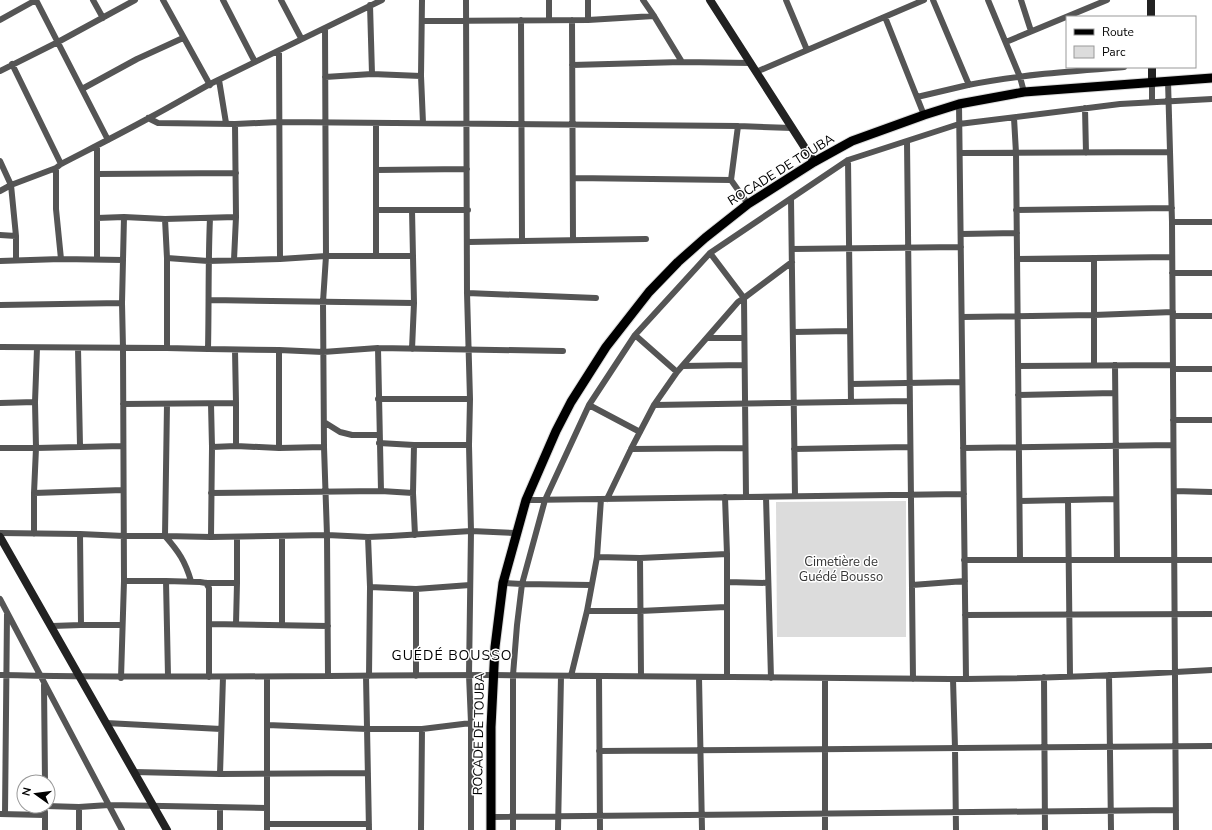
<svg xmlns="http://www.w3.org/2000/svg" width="1212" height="830" font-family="'Nunito Sans',sans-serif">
	<rect width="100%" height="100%" fill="#fff"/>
	<path fill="#dcdcdc" d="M906 501V637H777L776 502Z"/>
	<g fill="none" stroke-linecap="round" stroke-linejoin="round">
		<g stroke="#dbdbdb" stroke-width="11">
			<path id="primary" d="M491 830V727L495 647 503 583 526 500 556 431 571 402 606 347 649 292 678 262 705 238 748 204 814 162 852 141 924 115 959 104 1024 92 1212 78"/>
		</g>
		<path stroke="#555" stroke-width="6" d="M93 0 103 18
			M163 0 210 85
			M223 0 255 62
			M281 0 301 38
			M422 0 421 76 423 123
			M466 0 467 293 470 399 469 445 471 531 469 675 471 723V830
			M549 0V20
			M588 0V20
			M643 0 654 16 682 62
			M786 0 807 50
			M933 0 969 85
			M988 0 1020 77 1024 92
			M1021 0 1031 31
			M370 5 372 74
			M885 17 924 115
			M0 20 36 0 108 140
			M521 20 522 241
			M572 20 573 240
			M423 21 588 20 654 16
			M325 28 326 256 323 302 324 447 327 535 328 676
			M1006 42 1107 0
			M279 51 280 259
			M12 64 61 164
			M572 65 682 62 751 63
			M0 71 58 42 135 0
			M756 72 924 0
			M325 77 372 74 421 76
			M219 80 226 123
			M1168 81 1172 222 1176 830
			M82 89 137 59 183 38
			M917 97C934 93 951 89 968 85 1019 75 1072 71 1124 67
			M1152 102V82
			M959 104 966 679
			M1085 108 1086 153
			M148 118 158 123 235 124 279 122 738 126 792 128
			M1014 118 1016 153 1020 560
			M376 123V256
			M738 126 731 180 748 204
			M907 142 913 679
			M960 153 1170 152
			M848 160 851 402
			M0 161 11 185 16 236V260
			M56 168V209L61 259
			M376 170 467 169
			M97 174 236 173
			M573 178 731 180
			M0 191 11 185 56 168 61 164C90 149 120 134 149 118 170 107 190 95 210 84 267 56 324 28 382 0
			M791 199 795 496
			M376 210H468
			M412 210 414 303 412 349
			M1016 210 1172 208
			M97 218 124 217 165 219 236 217
			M165 219 167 258V348
			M1172 222H1212
			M961 234 1017 233
			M0 235 16 236
			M468 242 646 239
			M792 249 961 247
			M710 253 744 298 746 497
			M167 258 208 261 280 259 326 256H412
			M1094 258V365
			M97 259V146
			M1017 259 1172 257
			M234 260 236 217 235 124
			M0 261 61 259 123 260
			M1172 273H1212
			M467 293 596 298
			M210 300 414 303
			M0 305 122 303
			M1173 316H1212
			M962 317 1094 315 1173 312
			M793 332 850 331
			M635 335 677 372
			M707 338H744
			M0 347 167 348 208 349 279 350 323 352 378 348 563 351
			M78 348 80 446
			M378 348 381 491
			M208 349C209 306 208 262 210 218
			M1115 365 1117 559
			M683 366 744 365
			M1018 366 1173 365
			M1173 369H1212
			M851 384 962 382
			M1018 395 1115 393
			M378 399H470
			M0 403 35 402
			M236 403V446
			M123 404 236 403 235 350
			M167 404 165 536C179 552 185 561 191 581
			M211 404 212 447 211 537
			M589 405 640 432
			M654 405 910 401
			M1173 420H1212
			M324 422 340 432 352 435H379
			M379 443 414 445H469
			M414 445 413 493 415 535
			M212 447 236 446 279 448 324 447
			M0 448H36L123 446
			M279 448V350
			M963 448 1173 445
			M631 449 745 448
			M794 449 910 447
			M1174 491 1212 492
			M34 493 123 490
			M211 493 381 491 413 493
			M725 497 727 554V677
			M766 497 771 678
			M607 499 631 449 654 405 677 372 738 302 744 298 792 262
			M526 500 964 494
			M1068 500 1070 676
			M1020 501 1116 499
			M0 533 80 534 124 536H165L211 537 327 535 368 537 391 536 471 531 516 533
			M34 534V493L36 448 35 402 37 348
			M80 534 81 625
			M282 536V625
			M368 537 370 587 369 676
			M597 557 640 558 727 554
			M640 558 641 676
			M964 560H1212
			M124 581H166L200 582 206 583H237
			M166 581 168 676
			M727 582 768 583
			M206 583 209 588V677
			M503 583 522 584 591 585
			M912 585 965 581
			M370 587 416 589 470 585
			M416 589V676
			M0 599 122 830
			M587 611H640L726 607
			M965 615 1212 614
			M209 624 328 626
			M236 624 237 583V537
			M52 626 81 625H122
			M0 675C164 679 329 675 493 675 646 675 798 679 950 679 1037 679 1125 675 1212 670
			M1109 675 1111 830
			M366 676 369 830
			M571 676 587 611 597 557 601 499
			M599 676 600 830
			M699 677 702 830
			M1044 677 1045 830
			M121 678 124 581 123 348 122 303 124 217
			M825 678V830
			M953 679 955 748 956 830
			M44 685 45 782
			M106 723 221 729
			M267 725 367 729H422L471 723
			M599 751 1212 746
			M134 772 220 774 368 773
			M220 774 223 677
			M46 806 79 807 109 805 267 808
			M220 808V830
			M0 814 45 815
			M5 814 7 614
			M491 817 1176 810
			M267 824H369
			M45 830V812
			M79 830V807
			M267 830V677
			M421 830 422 729
			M513 830V675L517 625 522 584 545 500 589 405 635 335 710 253 848 160 959 124 1120 104 1212 99
			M558 830 561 676"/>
		<path stroke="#222" stroke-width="8" d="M710 0 814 162
			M1151 0V17
			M1152 67V82
			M0 537 167 830"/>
		<use href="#primary" stroke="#000" stroke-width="9"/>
	</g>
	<g text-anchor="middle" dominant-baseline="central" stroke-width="3" stroke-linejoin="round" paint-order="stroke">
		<g font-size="13" fill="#000" stroke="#fff">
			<text transform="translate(781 170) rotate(-32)">ROCADE DE TOUBA</text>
			<text transform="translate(479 734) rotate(-89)">ROCADE DE TOUBA</text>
		</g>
		<g font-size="13" fill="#333" stroke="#fff">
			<text x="841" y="562">Cimetière de<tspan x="841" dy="15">Guédé Bousso</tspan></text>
		</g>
		<g font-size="14" letter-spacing="1" fill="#000" stroke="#fff">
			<text x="452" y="655">GUÉDÉ BOUSSO</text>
		</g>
	</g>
	<rect x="1066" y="16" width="130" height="52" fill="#ffffff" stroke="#999999"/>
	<rect x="1074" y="29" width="20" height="6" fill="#000000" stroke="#999999"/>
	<text x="1102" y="36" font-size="12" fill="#000000">Route</text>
	<rect x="1074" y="46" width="20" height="12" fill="#dcdcdc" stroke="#999999"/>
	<text x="1102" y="56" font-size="12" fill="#000000">Parc</text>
	<g transform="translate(36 794) rotate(284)"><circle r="19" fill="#ffffff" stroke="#999999"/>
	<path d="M0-3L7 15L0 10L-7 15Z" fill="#000000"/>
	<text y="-6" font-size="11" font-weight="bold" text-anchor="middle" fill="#000000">N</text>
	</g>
</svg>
